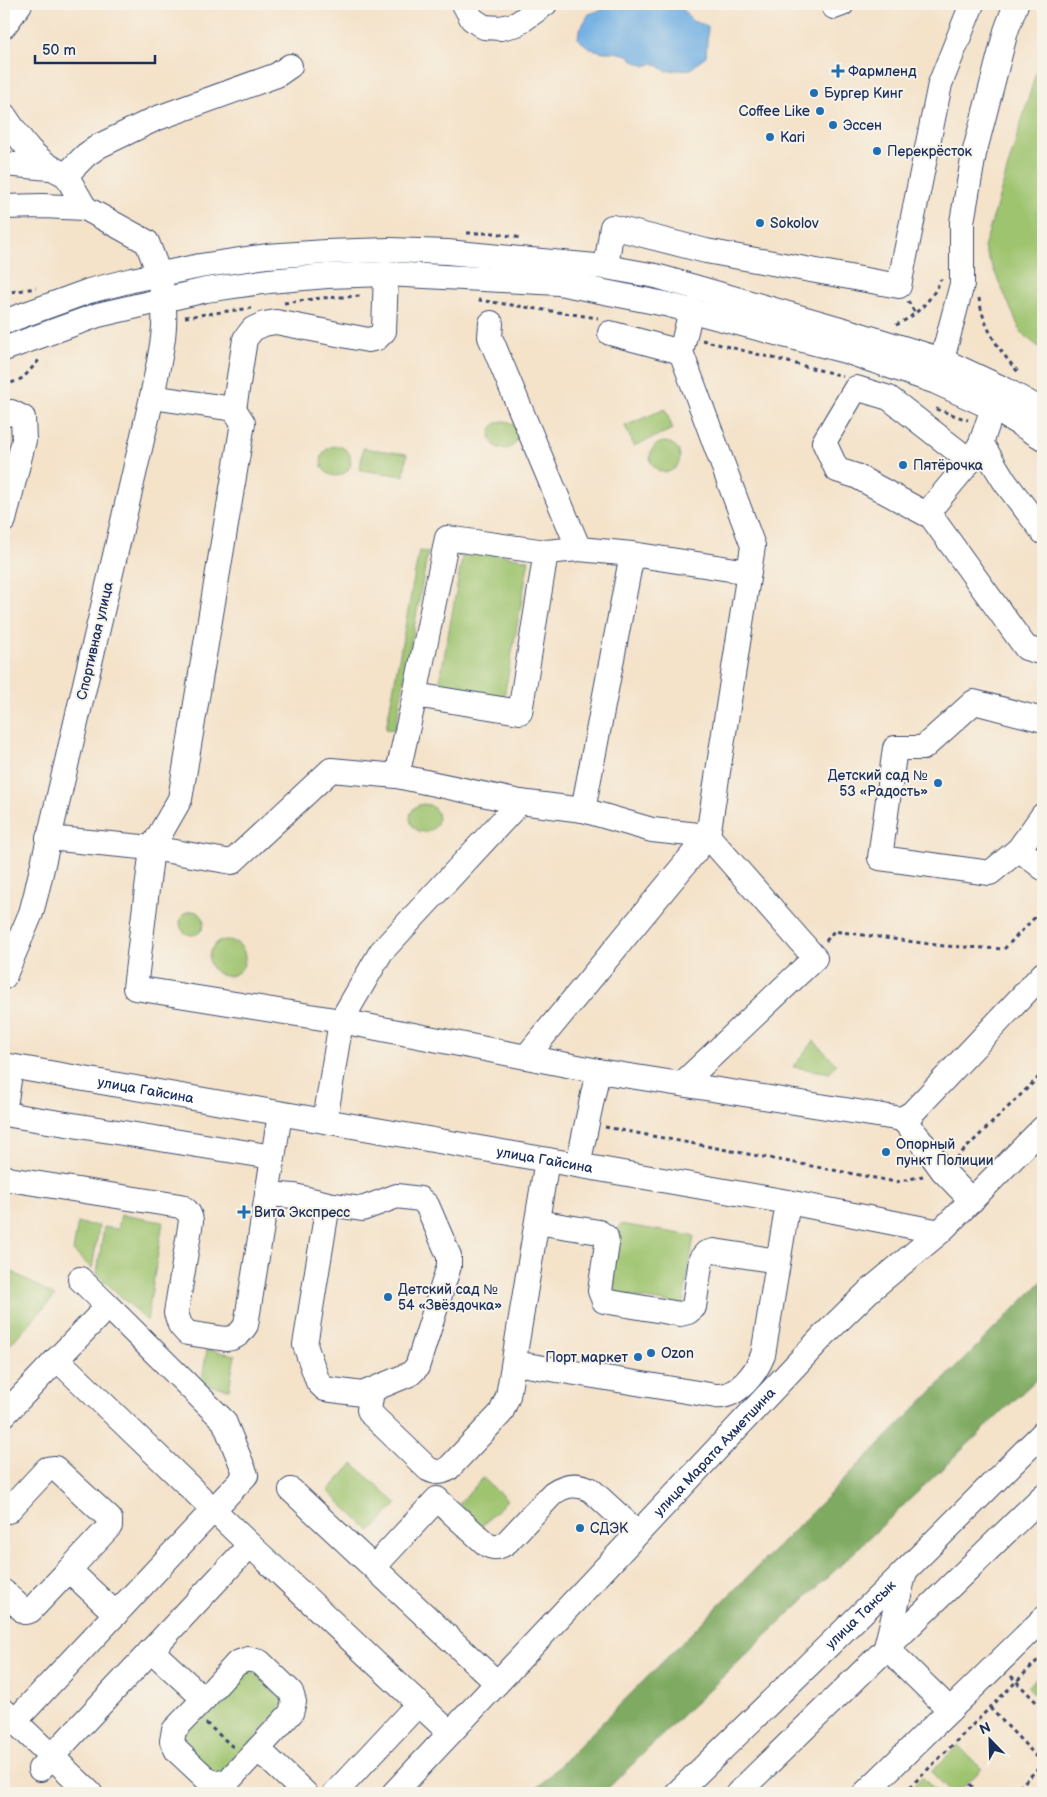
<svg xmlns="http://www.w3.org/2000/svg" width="1047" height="1797" font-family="'Balsamiq Sans',sans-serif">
	<rect width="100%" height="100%" fill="#f7f3e8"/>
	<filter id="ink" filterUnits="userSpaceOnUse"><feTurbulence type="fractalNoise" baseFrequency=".02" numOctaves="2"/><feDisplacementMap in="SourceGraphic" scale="10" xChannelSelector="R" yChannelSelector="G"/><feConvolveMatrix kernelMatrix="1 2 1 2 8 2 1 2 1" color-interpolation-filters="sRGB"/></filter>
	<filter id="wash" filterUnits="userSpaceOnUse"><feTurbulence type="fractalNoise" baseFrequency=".0096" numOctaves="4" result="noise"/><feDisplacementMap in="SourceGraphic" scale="20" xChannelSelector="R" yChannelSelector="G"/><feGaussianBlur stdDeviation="1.12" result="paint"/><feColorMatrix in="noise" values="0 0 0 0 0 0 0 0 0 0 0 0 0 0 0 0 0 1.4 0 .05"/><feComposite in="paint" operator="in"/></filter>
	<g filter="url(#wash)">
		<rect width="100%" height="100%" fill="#f4e2c9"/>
		<path fill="#9fc46f" stroke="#5d7a66" d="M1043 49V350L1022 334 984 248Z
			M665 409 673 429 634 446 625 426Z
			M490 435a14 14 0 1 1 28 0a14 14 0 1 1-28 0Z
			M650 457a15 15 0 1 1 30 0a15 15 0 1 1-30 0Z
			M321 461a15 15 0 1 1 30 0a15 15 0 1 1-30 0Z
			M363 448 407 454 404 476 360 470Z
			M464 548 529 560 504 697 439 685Z
			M419 551 428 552 395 730 386 729Z
			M410 818a14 14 0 1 1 28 0a14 14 0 1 1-28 0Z
			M180 923a12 12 0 1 1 24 0a12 12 0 1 1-24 0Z
			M209 958a18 18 0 1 1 36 0a18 18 0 1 1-36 0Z
			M814 1041 836 1064 830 1073 793 1067Z
			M121 1215 163 1222 147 1321 97 1274 104 1227 118 1229Z
			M78 1223 99 1226 92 1269 73 1251Z
			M620 1224 694 1236 683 1305 608 1293Z
			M4 1267 55 1296 4 1351Z
			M207 1350 235 1355 229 1389 201 1384Z
			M353 1464 397 1504 371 1532 328 1491Z
			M483 1478 507 1500 482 1526 459 1504Z
			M250 1667 286 1702 228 1770 217 1774 185 1751 181 1734 240 1671Z
			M1043 1671V1703L1028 1687Z
			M958 1745 982 1769 957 1793H952L931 1772Z
			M922 1777 938 1793H906Z"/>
		<path fill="#7faa62" stroke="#4d6c60" d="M1043 1280V1373L691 1707 603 1793H532Z"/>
		<path fill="#6fafe3" stroke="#456fa0" d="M619 4H663L670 8H682L692 21 708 26 706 56 691 69 666 71 654 63 645 66 634 61 628 55 615 52H604L591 49 578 39 579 31 589 14Z"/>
	</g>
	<g filter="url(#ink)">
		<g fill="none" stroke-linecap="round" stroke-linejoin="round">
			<g stroke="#3c4a6e" stroke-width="26">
				<g id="minor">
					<path d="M464 4 472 19 484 27 501 28 517 24 545 4"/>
					<path d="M834 7 842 4"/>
					<path d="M4 26 20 4"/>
					<path d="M4 115C22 142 34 161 66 175"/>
					<path d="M4 164 50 168"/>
					<path d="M4 207 42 206 85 208 147 242C154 260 161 278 163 298 168 331 158 364 152 397L36 894 31 913 4 977"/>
					<path d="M85 208 66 175 86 155 99 146 155 119 277 75 290 66"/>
					<path d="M606 267 612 227 706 251 899 286 940 84 972 4"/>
					<path d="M4 322 89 291 132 280 200 266 267 256 326 252 390 250 447 252 606 267 656 276 851 332 942 360 1004 389 1043 411"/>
					<path d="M491 323 490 337 579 549 546 552 520 712 415 695 397 776 520 802 583 810 652 830 708 836 753 546 681 352 610 333"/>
					<path d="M4 349 98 315 206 290 269 281 327 276 386 274 559 283 665 304 845 351 936 382 993 408 1043 438"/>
					<path d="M681 352 691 310"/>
					<path d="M938 375 962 284V222L974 154 1006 31 1016 4"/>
					<path d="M152 397 234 409 243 423 180 799 152 848 135 988 341 1021 598 1071 902 1119 912 1113 1043 974"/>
					<path d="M993 408 981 443 970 461 928 512 1026 648 1043 653"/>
					<path d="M234 409 245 339 253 329 264 324 276 322 368 340 377 338 384 331 386 274"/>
					<path d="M4 415 11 412 23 418 24 440 4 520"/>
					<path d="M981 443 1005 482 1043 532"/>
					<path d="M928 512 926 514 856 476 837 470 824 442 856 388 889 398 970 461"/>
					<path d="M579 549 632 554 749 572"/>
					<path d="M415 695 447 538 546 552"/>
					<path d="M1043 720 974 702 923 748H895L880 858 990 873 1019 849 1043 815"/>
					<path d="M583 810 632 554"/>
					<path d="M48 838 152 848 232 862 331 770 397 776"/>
					<path d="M1019 849 1043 868"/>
					<path d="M526 1057 708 836 815 958 682 1084"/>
					<path id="s1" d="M4 1065 788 1202 940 1232"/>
					<path d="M4 1113 11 1067"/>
					<path d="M4 1114 273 1157"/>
					<path d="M902 1119 919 1138 943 1171 972 1201"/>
					<path d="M325 1121 341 1021 381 952 520 802"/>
					<path d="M578 1165 598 1071"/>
					<path d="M4 1177 8 1179 180 1206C187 1210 190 1213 191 1221L176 1313 180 1325 187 1333 226 1339C236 1338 241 1333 246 1325L280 1114"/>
					<path d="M267 1194 294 1196 328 1204 305 1345 318 1382 325 1389 362 1394 410 1374 417 1367 449 1266V1256L427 1205 420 1199 397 1196 362 1209 328 1204"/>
					<path d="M537 1222 599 1232 606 1237 607 1244 600 1291 604 1301 680 1314 688 1312 694 1307 701 1259 706 1253 714 1251 778 1261"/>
					<path d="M80 1279 108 1306"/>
					<path d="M514 1363 716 1396C737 1398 756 1373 763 1355L788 1202"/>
					<path d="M372 1391 369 1410 372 1415 428 1469C436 1473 440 1473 448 1469L501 1413 508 1396 547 1160"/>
					<path d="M4 1415 57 1359 250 1545 450 1733"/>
					<path d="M291 1490 497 1683"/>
					<path d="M4 1507 8 1511 47 1469 55 1468 110 1519V1526L69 1570 116 1614"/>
					<path d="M374 1567 437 1499 486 1544C493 1549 500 1548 507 1542L553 1493C566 1484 577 1483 591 1490L638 1533"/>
					<path d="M905 1571 886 1647 950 1710"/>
					<path d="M4 1592 25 1612 30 1611 69 1570"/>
					<path d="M151 1650 204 1699 237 1663 248 1659 260 1662 291 1692 294 1702 291 1713 258 1749 305 1793"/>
					<path d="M204 1699 174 1730 172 1741 177 1751 209 1781 219 1783 228 1781 258 1749"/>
					<path d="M4 1711 90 1793"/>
					<path d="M15 1721 246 1475 224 1421 108 1306 57 1359"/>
					<path d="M40 1769 250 1545"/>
					<path d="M335 1793 419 1703"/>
					<path id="s2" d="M394 1793 824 1335 869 1291 940 1232 1043 1128"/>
					<path id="s3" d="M677 1793 905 1571 1043 1433"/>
					<path d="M738 1793 1043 1496"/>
					<path d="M865 1793 1043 1619"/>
				</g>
			</g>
			<path stroke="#3c4a6e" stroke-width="3" stroke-dasharray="4 4" stroke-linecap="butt" d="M467 233H495L521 238
				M4 293 36 288
				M979 298C983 327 1000 352 1019 373
				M478 300 598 318
				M908 301 915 313
				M284 303 321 298 362 296
				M185 317 251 308
				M896 325C916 316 933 299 941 279
				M702 340 843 376
				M4 386 23 378 41 358
				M936 409 968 420
				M826 941 834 931 944 946 1004 949 1043 909
				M605 1127 896 1182 923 1176
				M956 1158 1043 1073
				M1011 1676 1043 1709
				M990 1708 1043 1763
				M206 1723 233 1747
				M970 1784 979 1793
				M904 1793 1043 1655
				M1013 1793 1043 1764"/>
			<use href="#minor" stroke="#fff" stroke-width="24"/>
		</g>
	</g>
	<g fill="#1f6fb2" stroke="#f7f3e8" stroke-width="2">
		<path d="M835.5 63.5h5v5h5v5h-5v5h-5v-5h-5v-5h5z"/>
		<circle cx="814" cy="93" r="5"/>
		<circle cx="820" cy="111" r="5"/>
		<circle cx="833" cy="125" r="5"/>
		<circle cx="770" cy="137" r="5"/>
		<circle cx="877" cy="151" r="5"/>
		<circle cx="760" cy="223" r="5"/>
		<circle cx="903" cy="465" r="5"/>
		<circle cx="938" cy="783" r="5"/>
		<circle cx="886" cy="1152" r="5"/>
		<path d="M241.5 1204.5h5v5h5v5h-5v5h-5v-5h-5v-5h5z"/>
		<circle cx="388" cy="1297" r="5"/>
		<circle cx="651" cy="1353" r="5"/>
		<circle cx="638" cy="1357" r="5"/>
		<circle cx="580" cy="1528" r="5"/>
	</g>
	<g text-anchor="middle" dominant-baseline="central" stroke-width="4" stroke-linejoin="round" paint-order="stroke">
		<g font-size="14" fill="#1b2f5e" stroke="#f7f3e8" text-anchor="start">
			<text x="848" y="71">Фармленд</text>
			<text x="824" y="93">Бургер Кинг</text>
			<text x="810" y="111" text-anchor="end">Coffee Like</text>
			<text x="843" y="125">Эссен</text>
			<text x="780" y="137">Kari</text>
			<text x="887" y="151">Перекрёсток</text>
			<text x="770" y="223">Sokolov</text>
			<text x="913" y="465">Пятёрочка</text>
			<text x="928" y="775" text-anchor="end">Детский сад №<tspan x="928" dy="16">53 «Радость»</tspan></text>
			<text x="896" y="1144">Опорный<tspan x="896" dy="16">пункт Полиции</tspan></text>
			<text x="254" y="1212">Вита Экспресс</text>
			<text x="398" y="1289">Детский сад №<tspan x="398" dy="16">54 «Звёздочка»</tspan></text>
			<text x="661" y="1353">Ozon</text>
			<text x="628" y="1357" text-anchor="end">Порт маркет</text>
			<text x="590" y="1528">СДЭК</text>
		</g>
		<g font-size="14" fill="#1b2f5e" stroke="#f7f3e8">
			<text transform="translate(95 641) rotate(-77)">Спортивная улица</text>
			<text stroke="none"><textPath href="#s1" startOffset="144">улица Гайсина</textPath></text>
			<text stroke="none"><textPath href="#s1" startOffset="549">улица Гайсина</textPath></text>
			<text stroke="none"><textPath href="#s2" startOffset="468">улица Марата Ахметшина</textPath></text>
			<text stroke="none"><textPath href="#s3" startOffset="256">улица Тансык</textPath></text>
		</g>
	</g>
	<rect width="1047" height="1797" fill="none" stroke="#f7f3e8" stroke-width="20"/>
	<g transform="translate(990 1740) rotate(337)" stroke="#f7f3e8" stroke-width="4" paint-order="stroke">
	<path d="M0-4L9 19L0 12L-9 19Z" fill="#1b2f5e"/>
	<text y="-8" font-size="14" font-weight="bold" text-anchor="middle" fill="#1b2f5e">N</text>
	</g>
	<path d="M35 55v8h120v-8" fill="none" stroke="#1b2f5e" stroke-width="2.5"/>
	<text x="42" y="55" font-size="15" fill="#1b2f5e" stroke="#f7f3e8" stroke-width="4" paint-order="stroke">50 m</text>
</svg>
